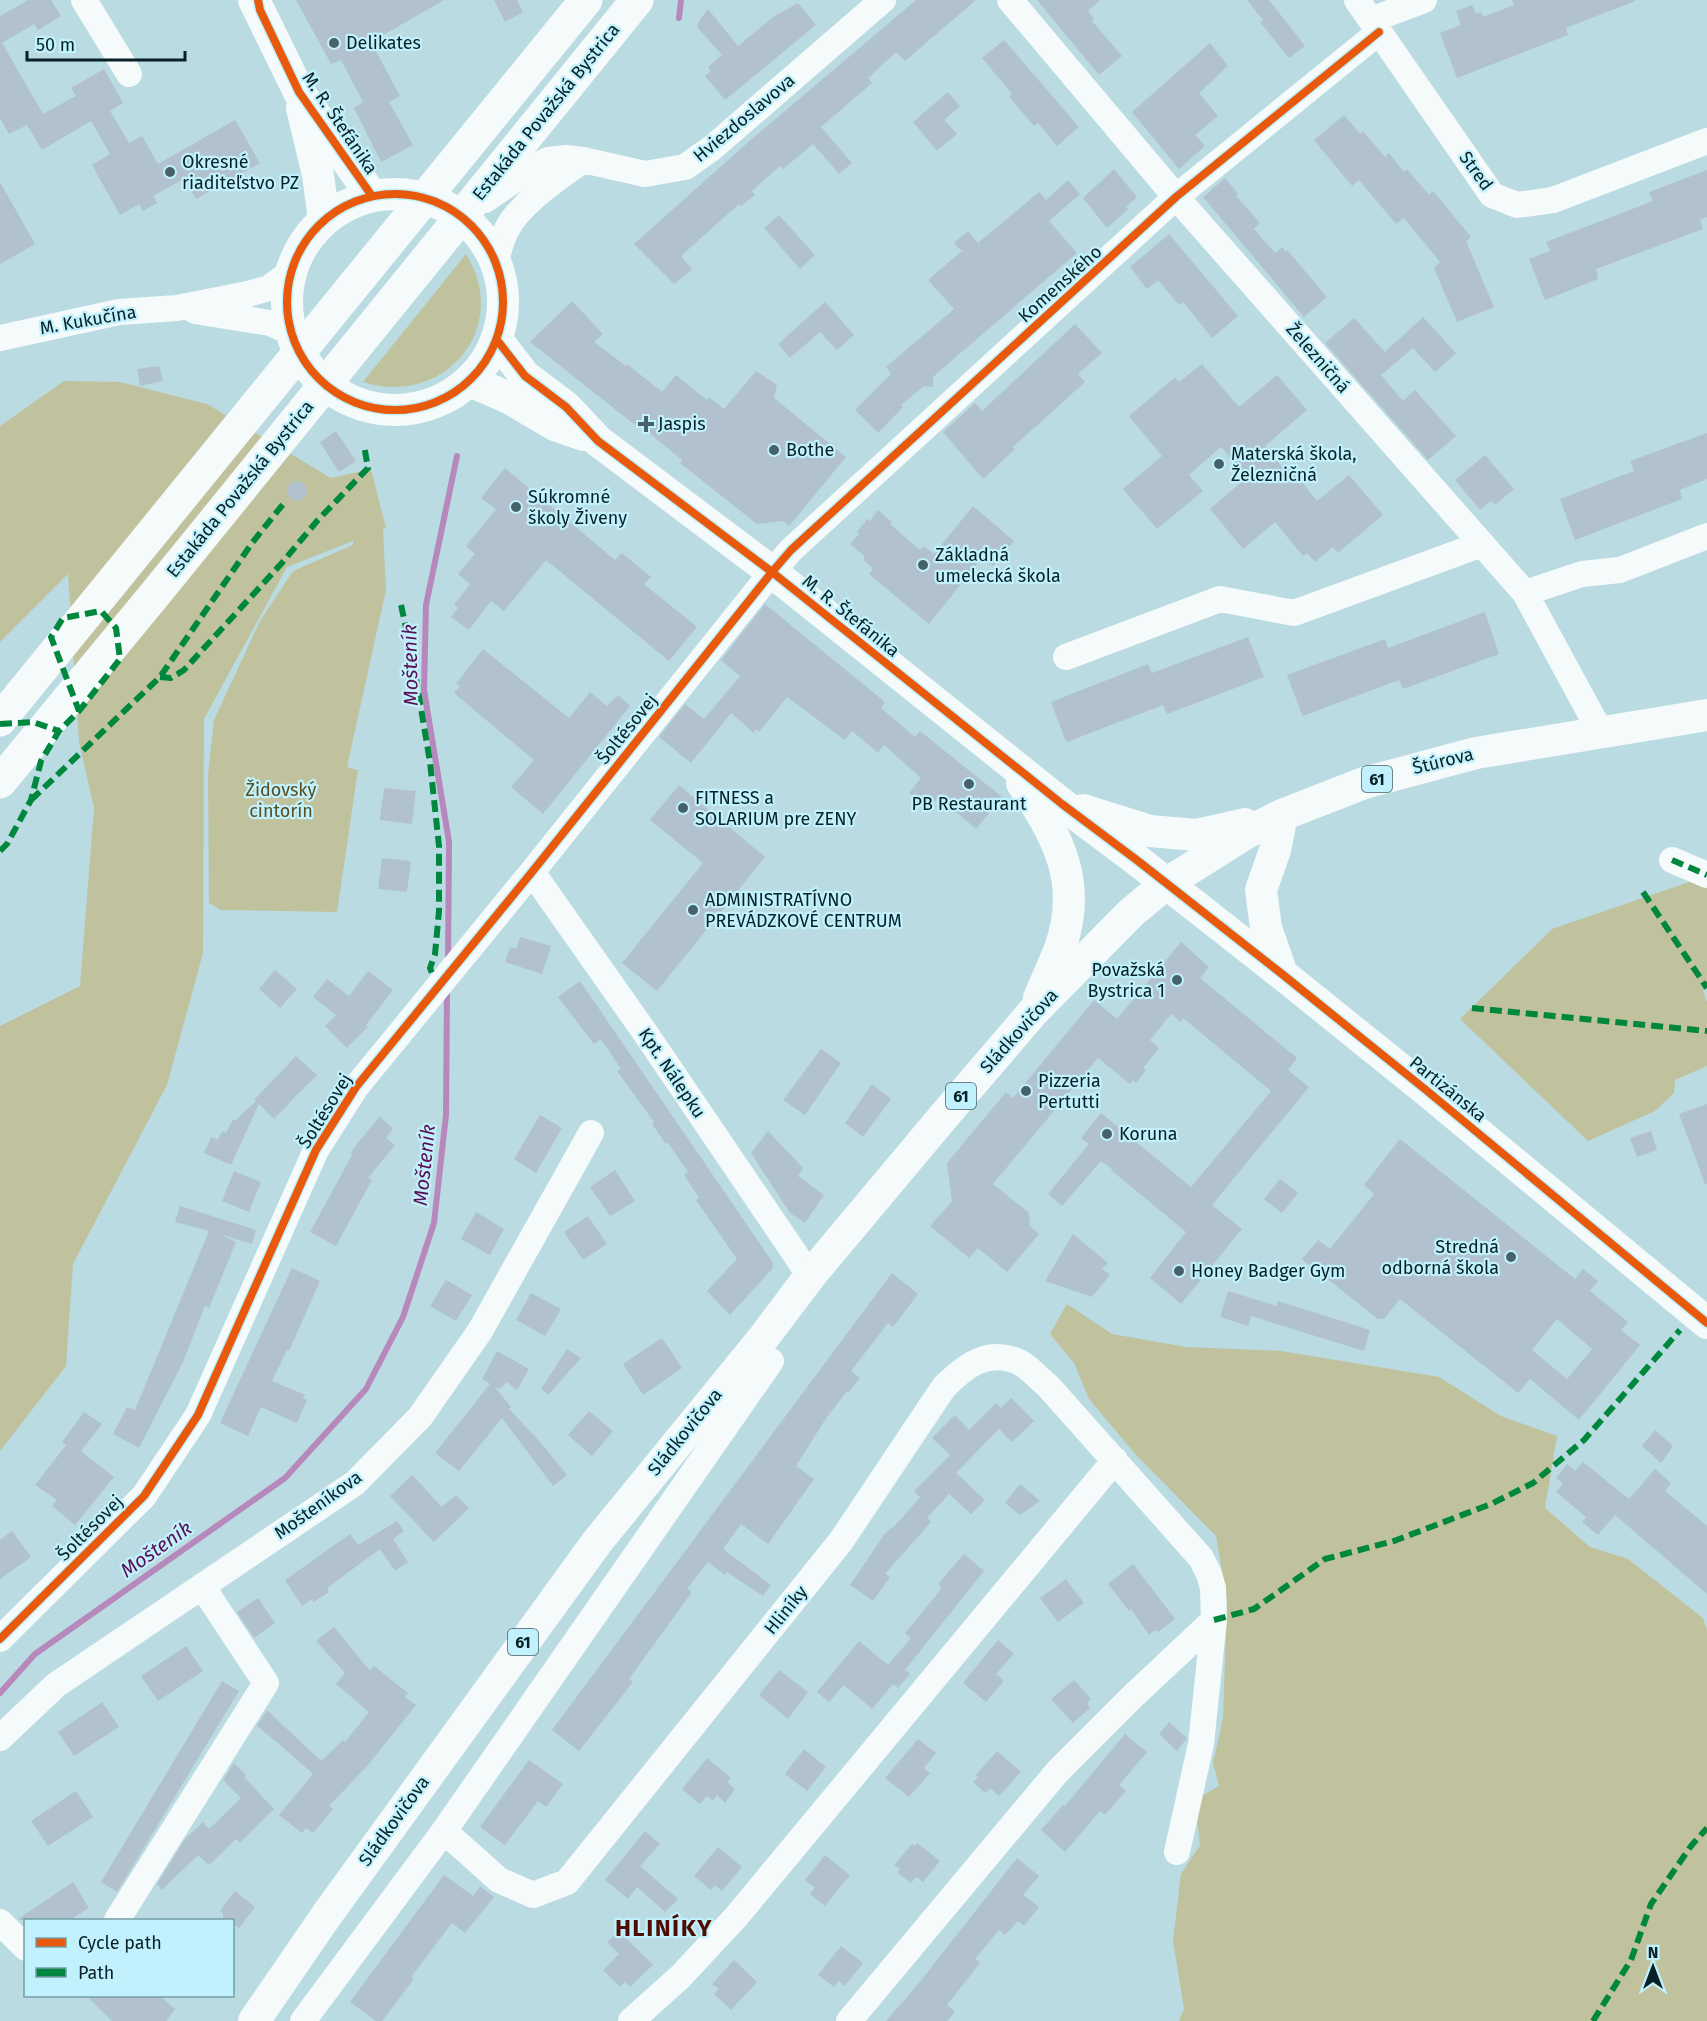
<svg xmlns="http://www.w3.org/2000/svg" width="1707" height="2021" font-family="'Fira Sans',sans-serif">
	<rect width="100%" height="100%" fill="#badbe2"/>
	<path fill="#c0c29e" d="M466 254C512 328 444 408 363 382Z
		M64 381 120 382 207 404 331 478 371 469 386 528 383 529 386 590 347 767 358 770 337 912 221 910 209 903 208 775 214 720 260 621 293 571 353 545V541L287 567 204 719 203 953 167 1085 73 1264 66 1366 0 1451V1026L80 986 94 808 79 742 68 574 0 642V426Z
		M1698 879 1707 882V988L1703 990 1707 1002V1066L1675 1080 1674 1093 1655 1111 1588 1141 1460 1019 1552 929Z
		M1067 1304 1112 1334 1186 1347 1281 1351 1439 1377 1501 1416 1557 1436 1545 1508 1590 1547 1628 1559 1703 1618 1707 1630V2021H1179L1184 2009 1173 1941 1181 1874 1200 1845 1195 1800 1219 1786 1213 1763 1223 1718 1227 1601 1216 1536 1136 1455 1089 1399 1074 1363 1050 1334Z"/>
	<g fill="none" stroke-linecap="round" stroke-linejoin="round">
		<path stroke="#b688bb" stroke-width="6" d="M679 18 681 0
			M448 961 449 842 424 690 426 605 457 456
			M0 1693 35 1654 285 1478 366 1389 403 1317 434 1223 446 1115 447 989"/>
	</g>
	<path fill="#b1c2ce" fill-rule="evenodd" d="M28 0H51L61 16 38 30 34 24 2 43 43 114 76 96 71 88 104 69 123 103 110 111 129 143 142 136 158 164 235 120 260 163 196 199 184 179 153 196 157 203 143 211 139 204 120 215 92 165 110 154 91 121 42 150 27 125 9 134 0 118V16Z
		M296 0H444L371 42 400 96 389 102 413 145 381 162 354 108 363 102 341 60 331 64Z
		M494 0H517L523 12 505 22Z
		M916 0H976L905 61 896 52 868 78 872 83 821 127 852 163 839 174 813 144 783 169 780 166 752 191 755 195 741 206 739 204 681 256 692 269 674 284 634 244 746 144Z
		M1037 0H1100L1088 11 1094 19 1092 21 1122 56 1099 75Z
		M1247 0H1269L1305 46 1289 58 1260 22 1263 20Z
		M1512 0H1635V1L1566 28 1568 35 1457 78 1440 33 1461 25 1456 11 1472 5 1476 14 1481 12 1483 17 1514 5Z
		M798 3 816 25 725 100 705 76 711 71 708 67 722 55 697 27 699 21 708 9 738 46 778 13 779 14Z
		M1004 40 1079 127 1057 146 1038 123 1034 126 1009 97 1012 94 982 58Z
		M1210 43 1228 66 1199 93 1218 116 1195 135 1205 146 1179 169 1132 112Z
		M948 92 960 106 944 120 957 134 937 151 913 122Z
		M1344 115 1360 134 1363 131 1385 157 1389 153 1404 172 1407 169 1429 195 1433 191 1471 237 1466 241 1494 307 1457 322 1434 268 1440 262 1404 218 1396 224 1359 180 1352 186 1314 140Z
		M1114 169 1137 197 1126 207 1128 209 1107 228 1083 198Z
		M1707 170V217L1700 219 1703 229 1596 269 1598 279 1545 300 1529 259 1550 251 1546 242 1653 201 1649 192Z
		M1225 178 1238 194 1236 196 1260 223 1254 229 1275 253 1283 247 1285 251 1287 250 1327 297 1304 317 1203 197Z
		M1068 180 1080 194 1049 221 1077 253 936 374 933 378V387L924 386 901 405 903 407 878 433 855 410 891 374 886 367 954 309 928 280 962 251 954 243 968 231 978 243 1039 192 1046 200Z
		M0 182 35 244 0 264Z
		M779 215 815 255 800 269 764 228Z
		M1169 234 1238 316 1212 338 1183 302 1179 305 1158 280 1147 289 1130 267Z
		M572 301 603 334 594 342 626 366 627 364 662 392 676 375 707 400 709 397 724 409 756 371 777 385 774 398 846 457 789 526 783 521 757 524 680 463 682 460 637 423 635 425 530 342Z
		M825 302 854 335 837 350 820 332 790 358 778 344Z
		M1423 317 1456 353 1435 372 1413 348 1381 375 1403 401 1415 390 1456 436 1428 460 1325 343 1354 318 1385 352Z
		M1075 324 1102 353 1078 374 1085 382 1013 447 1015 449 983 479 943 432 975 403 982 411Z
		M1202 364 1239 407 1277 375 1307 410 1265 446 1285 471 1290 467 1317 501 1349 475 1383 515 1338 553 1333 547 1315 562 1307 553 1303 556 1275 522 1243 549 1210 509 1247 477 1221 447 1189 475 1203 491 1157 529 1123 489 1162 456 1129 416 1175 377 1179 382Z
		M159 366 163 381 140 386 137 369Z
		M336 431 356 461 339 472 320 442Z
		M1707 433V479L1680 490 1682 499 1575 540 1560 499 1634 471 1630 461Z
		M1485 455 1514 489 1495 505 1491 501 1480 510 1455 480Z
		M505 468 615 560 622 553 651 577 644 584 697 627 669 661 546 560 504 611 491 601 469 630 451 617 458 608 454 605 470 584 458 574 475 554 466 546 496 509 481 498Z
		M287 491a10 10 0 1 1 20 0a10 10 0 1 1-20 0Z
		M973 506 1014 541 993 566 982 558 929 624 869 574 873 569 864 560V556L850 544 859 534 857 532 867 519 870 521 878 510 892 522 890 524 920 550 924 546 934 554Z
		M765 604 885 702 881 708 915 737 920 731 1002 797 976 829 938 797 929 808 909 793 921 778 884 745 878 753 852 731 845 740 787 697 759 732 756 729 754 733 731 713 691 763 659 737 685 704 704 719 740 676 721 660Z
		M1485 612 1499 654 1403 689 1399 680 1303 716 1301 712 1287 675 1385 639 1388 648Z
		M1248 637 1264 677 1167 714 1163 705 1067 742 1065 739 1051 702 1148 664 1152 673Z
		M483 649 569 718 590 692 607 706 618 695 630 706 543 814 511 787 534 760 454 693 460 686 456 684Z
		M679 785 765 857 657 991 622 963 703 863 650 820Z
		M384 788 416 791 412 824 380 820Z
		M382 858 411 861 407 892 378 889Z
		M520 937 551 946 542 974 505 962 510 947 516 949Z
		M1181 942 1209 967 1200 978 1297 1058 1288 1070 1309 1087 1212 1205 1242 1229 1181 1304 1150 1278 1186 1232 1111 1170 1112 1169 1101 1161 1062 1206 1048 1194 1089 1144 1081 1138 1101 1113 1191 1187 1271 1091 1183 1018 1181 1022 1171 1014 1150 1040 1159 1048 1143 1068 1146 1070 1136 1083 1133 1080 1130 1084 1098 1058 993 1184 1029 1213 1030 1226 1039 1234 1007 1272 978 1248 969 1258 930 1226 952 1201 947 1163 1006 1092 1013 1098 1094 1000 1117 1019Z
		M275 970 297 989 280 1008 259 989Z
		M368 971 393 990 366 1025 368 1027 347 1048 325 1026 336 1015 313 997 327 979 349 996Z
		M580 981 773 1263 772 1269 730 1315 707 1291 737 1259 696 1200 699 1198 684 1175 688 1172 668 1143 666 1144 652 1124 654 1122 617 1071 621 1069 601 1039 594 1044 558 997Z
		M821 1049 841 1063 805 1115 783 1100Z
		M296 1056 317 1075 296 1096 274 1119 259 1104 231 1165 204 1153 211 1137 218 1140 222 1131 226 1133 233 1119 235 1121 256 1101 254 1100Z
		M872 1084 891 1099 863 1137 845 1123Z
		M1707 1104V1184H1705L1679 1114Z
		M540 1115 562 1128 536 1173 514 1159Z
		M380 1116 393 1129 386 1138 395 1145 368 1178 372 1180 336 1246 310 1232 352 1155 351 1153 353 1149Z
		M768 1131 803 1168 798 1176 824 1195 805 1223 790 1213 751 1153Z
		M1651 1131 1657 1150 1637 1157 1630 1138Z
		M1400 1139 1575 1279 1583 1269 1598 1281 1590 1291 1628 1322 1621 1330 1640 1345 1579 1420 1530 1379 1518 1393 1400 1299 1384 1319H1378L1302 1259 1318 1240 1330 1249 1374 1194 1364 1185ZM1557 1319 1592 1349 1567 1379 1532 1350Z
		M615 1170 635 1201 610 1216 590 1187Z
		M234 1171 261 1182 249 1212 222 1201Z
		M1280 1179 1298 1193 1282 1213 1264 1199Z
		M180 1206 256 1230 252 1244 219 1234 236 1242 209 1308 205 1306 183 1362 139 1448 113 1434 127 1407 135 1410 209 1231 175 1222Z
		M476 1212 504 1229 490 1255 461 1239Z
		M588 1216 607 1244 583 1260 564 1232Z
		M1073 1234 1108 1263 1102 1269 1110 1275 1092 1297 1045 1281Z
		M292 1268 320 1281 289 1351 287 1350 272 1381 305 1395 303 1398 307 1400 297 1423 261 1407 248 1436 220 1423Z
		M892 1273 918 1294 893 1327 888 1323 851 1371 860 1378 849 1392 847 1391 825 1420 796 1466 814 1479 768 1544 741 1524 723 1549 771 1585 763 1596 727 1572 725 1575 708 1562 687 1589 692 1592 629 1679 633 1682 579 1751 552 1730Z
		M446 1280 472 1295 456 1321 430 1306Z
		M1228 1291 1277 1306 1278 1301 1370 1330 1364 1351 1251 1316 1248 1326 1220 1317Z
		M531 1293 561 1309 545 1336 516 1320Z
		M662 1338 682 1368 643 1395 623 1364Z
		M567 1349 581 1358 548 1395 541 1389Z
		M497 1351 529 1369 517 1390 507 1382 499 1389 495 1387 511 1407 509 1409 542 1444 567 1475 553 1486 502 1418 459 1471 435 1453 490 1384 482 1379Z
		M1011 1398 1034 1421 1012 1442 999 1429 956 1473 985 1500 971 1514 949 1494 927 1518 931 1522 885 1574 890 1577 873 1601 850 1585 884 1535 892 1527 893 1528 920 1497 914 1491 950 1455 932 1438 955 1415 969 1430 996 1403 1001 1408Z
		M589 1411 613 1431 592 1456 568 1435Z
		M84 1412 102 1424 81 1451 114 1477 75 1525 52 1506 57 1500 35 1485 66 1445 62 1442Z
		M1655 1430 1673 1446 1661 1463 1642 1446Z
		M1583 1462 1629 1499 1655 1469 1671 1483 1665 1491 1707 1526V1594L1615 1515 1598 1535 1582 1522 1586 1517 1556 1492 1563 1484 1556 1478 1567 1464 1575 1471Z
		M412 1475 442 1507 456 1495 469 1508 434 1542 390 1496Z
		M1020 1484 1040 1501 1020 1515 1005 1503Z
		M397 1521 404 1531 393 1539 408 1562 395 1571 380 1549 327 1588 329 1592 314 1602 312 1599 302 1606 285 1580 350 1534 358 1545Z
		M12 1531 31 1557 0 1579V1540Z
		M964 1554 984 1571 905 1670 910 1674 898 1688 893 1684 872 1709 844 1685 829 1702 817 1692 859 1641 888 1665 911 1638 905 1633 942 1588 938 1584Z
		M1133 1564 1175 1619 1158 1632 1156 1630 1149 1635 1131 1609 1129 1611 1108 1584Z
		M1066 1579 1084 1603 1058 1622 1040 1598Z
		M258 1598 275 1623 254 1638 237 1612Z
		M334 1627 370 1671 374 1666 408 1693 405 1697 416 1705 368 1765 329 1806 333 1809 313 1833 306 1828 302 1833 279 1815 313 1774 279 1744 257 1726 267 1710 321 1761 343 1740 345 1742 369 1712 336 1684 345 1673 316 1641Z
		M998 1640 1014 1654 996 1674 1004 1681 986 1702 963 1683Z
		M186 1646 203 1671 158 1701 141 1676Z
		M779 1670 808 1692 788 1719 759 1695Z
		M1074 1680 1091 1699 1087 1703 1090 1708 1073 1723 1051 1699Z
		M222 1681 239 1691 117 1892 101 1882Z
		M102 1702 119 1727 74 1756 58 1732Z
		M1169 1722 1187 1738 1177 1751 1159 1734Z
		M1125 1734 1147 1752 1119 1785 1126 1791 1105 1815 1100 1811 1065 1852 1041 1830 1063 1805 1064 1807Z
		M918 1739 936 1753 924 1768 930 1773 909 1797 885 1778Z
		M804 1749 826 1767 807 1791 785 1774Z
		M997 1751 1021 1772 999 1796 990 1788 985 1793 973 1782 978 1777 976 1775Z
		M707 1758 731 1778 727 1782 735 1789 725 1803 717 1795 713 1801 707 1796 700 1804 682 1789Z
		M529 1760 563 1784 546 1807 538 1801 505 1845 480 1827Z
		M234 1763 246 1775 244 1777 274 1809 240 1843 236 1839 209 1865 198 1855 162 1890 157 1884 185 1839 203 1822 209 1829 241 1798 223 1780Z
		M76 1791 93 1817 48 1846 31 1821Z
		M645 1831 660 1844 640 1866 678 1899 665 1912 637 1887 628 1899 605 1880Z
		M917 1843 940 1861 923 1882 916 1877 911 1883 898 1873 900 1869 894 1865 912 1844 915 1846Z
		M718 1847 742 1867 722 1891 715 1885 711 1890 694 1876Z
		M825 1855 850 1875 825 1906 810 1894 815 1888 805 1880Z
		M1017 1858 1039 1876 1023 1895 1039 1907 1024 1926 1018 1921 1005 1935 999 1930 975 1959 980 1963 947 2005 955 2012 947 2021H886L919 1983Z
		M444 1875 473 1896 480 1886 494 1897 465 1933 452 1923 411 1977 414 1979 382 2021H376L350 2002Z
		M73 1882 89 1908 70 1920H20L18 1919Z
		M235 1891 255 1907 239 1928 232 1924V1920L223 1919V1913L220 1911Z
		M619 1931 653 1965 630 1987 625 1982 620 1987 603 1970 619 1954 607 1942Z
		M841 1946 863 1963 845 1986 839 1981 834 1987 818 1975Z
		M734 1960 757 1982 731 2010 714 1994 719 1989 712 1984Z
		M86 1995H159L175 2009 166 2021H112Z"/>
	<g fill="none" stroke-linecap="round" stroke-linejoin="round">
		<path stroke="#f5fafb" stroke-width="26" d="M84 0 129 74
			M1010 0 1176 197 1525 593 1601 733
			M1357 0 1492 195 1517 205 1553 200 1707 141
			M1371 20 1424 0
			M485 200 532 168 548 160 566 158 583 160 645 174 685 167 712 148 883 0
			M496 260C499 250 502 238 507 229 521 202 559 178 583 160
			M195 311 270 323 291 332
			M0 338 119 312 177 308 248 294 269 288 291 272
			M1525 593 1582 574 1620 570 1707 536
			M1066 657 1220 599 1294 613 1482 544
			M1672 860 1707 875
			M532 872 646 1034 810 1276
			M0 1639 144 1496 198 1415 316 1150 356 1087 532 872 772 572 791 550 1176 197 1379 32
			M0 1738 56 1685 355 1483 420 1417 480 1331 591 1133
			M444 1831 499 1880 533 1895 567 1882 841 1541 944 1387C965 1366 988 1348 1019 1362 1029 1367 1039 1379 1048 1386L1201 1558 1209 1574 1213 1588 1214 1620 1201 1744 1177 1852
			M117 1920 266 1683 202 1586
			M0 1922 26 1948
			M303 2021 444 1831 771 1361
			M631 2021 680 1977 736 1917 1115 1460
			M849 2021 1058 1771 1131 1698 1214 1620"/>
		<path stroke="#f5fafb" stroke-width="32" d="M254 0 299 92 372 196
			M302 108 318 175 324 220
			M287 302a108 108 0 1 1 216 0a108 108 0 1 1-216 0Z
			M497 340 525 376 566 407 598 441 772 572 1062 804 1138 861 1282 974 1426 1090 1707 1323
			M470 381 509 398 555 425 584 435
			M1022 783C1059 838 1084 885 1059 951 1053 967 1045 983 1039 998
			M1083 810 1150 831 1196 835 1245 824
			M1282 974 1266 928 1261 890 1275 850 1282 815
			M254 2021 326 1916 597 1542 764 1337 810 1276 944 1116 1033 1012 1132 912 1167 883 1248 832 1282 815 1364 783 1476 753 1707 715"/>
		<path stroke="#f5fafb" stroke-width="33" d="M0 720 586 0
			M0 782 156 593 637 0"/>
		<path stroke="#00873e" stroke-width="6" stroke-dasharray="12 6" stroke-linecap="butt" d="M401 605 412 655 430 762 439 846V911L435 954 430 968 433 976
			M160 677 171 678 184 670 281 564 317 521 368 468 364 445
			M0 724 33 722 59 731
			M31 800 160 677 252 543 284 503
			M0 851 7 844 31 800 41 761 59 731 79 711 120 659 116 628 101 611 63 618 51 637 79 711
			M1672 860 1707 875
			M1643 892 1707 988
			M1472 1008 1707 1031
			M1214 1620 1254 1609 1325 1559 1394 1541 1491 1504 1533 1483 1584 1440 1680 1330
			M1593 2021 1631 1960 1651 1904 1691 1846 1707 1828"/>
		<g stroke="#c0f1fc" stroke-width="11">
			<path id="cycleway" d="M258 0 260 10 299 92 372 196
				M287 302a108 108 0 1 1 216 0a108 108 0 1 1-216 0Z
				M497 340 525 376 566 407 598 441 772 572 1062 804 1138 861 1282 974 1426 1090 1707 1323
				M0 1639 144 1496 198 1415 316 1150 356 1087 532 872 772 572 791 550 1176 197 1379 32"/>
		</g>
		<use href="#cycleway" stroke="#e8590c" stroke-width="8"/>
	</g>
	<g fill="#466268" stroke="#c0f1fc" stroke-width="2">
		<circle cx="334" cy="43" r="6"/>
		<circle cx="170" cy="172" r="6"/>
		<path d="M643 415h6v6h6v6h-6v6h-6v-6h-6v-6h6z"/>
		<circle cx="774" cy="450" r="6"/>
		<circle cx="1219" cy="464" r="6"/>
		<circle cx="516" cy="507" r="6"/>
		<circle cx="923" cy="565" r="6"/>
		<circle cx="969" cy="784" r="6"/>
		<circle cx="683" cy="808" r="6"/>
		<circle cx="693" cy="910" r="6"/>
		<circle cx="1177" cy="980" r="6"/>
		<circle cx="1026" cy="1091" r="6"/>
		<circle cx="1107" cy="1134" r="6"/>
		<circle cx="1511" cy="1257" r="6"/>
		<circle cx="1179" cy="1271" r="6"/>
	</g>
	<g text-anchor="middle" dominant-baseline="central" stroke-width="4.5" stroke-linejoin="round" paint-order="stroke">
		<g fill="#c0f1fc" stroke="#3e5f66" stroke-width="1.5">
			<rect x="1362" y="766" width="30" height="26" rx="4.5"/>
			<rect x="946" y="1083" width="30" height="26" rx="4.5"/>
			<rect x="508" y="1629" width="30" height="26" rx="4.5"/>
		</g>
		<g font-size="16" font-weight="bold" fill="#072126">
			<text x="1377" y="779">61</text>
			<text x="961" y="1096">61</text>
			<text x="523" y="1642">61</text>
		</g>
		<g font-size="18" fill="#072126" stroke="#c0f1fc" text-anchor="start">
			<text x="346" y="43">Delikates</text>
			<text x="182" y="162">Okresné<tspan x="182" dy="21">riaditeľstvo PZ</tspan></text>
			<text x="658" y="424">Jaspis</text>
			<text x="786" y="450">Bothe</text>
			<text x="1231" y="454">Materská škola,<tspan x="1231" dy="21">Železničná</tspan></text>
			<text x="528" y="497">Súkromné<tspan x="528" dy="21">školy Živeny</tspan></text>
			<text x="935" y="555">Základná<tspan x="935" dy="21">umelecká škola</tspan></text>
			<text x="695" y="798">FITNESS a<tspan x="695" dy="21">SOLARIUM pre ZENY</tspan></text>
			<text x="969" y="804" text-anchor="middle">PB Restaurant</text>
			<text x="705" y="900">ADMINISTRATÍVNO<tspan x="705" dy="21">PREVÁDZKOVÉ CENTRUM</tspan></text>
			<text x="1165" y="970" text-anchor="end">Považská<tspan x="1165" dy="21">Bystrica 1</tspan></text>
			<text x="1038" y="1081">Pizzeria<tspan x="1038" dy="21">Pertutti</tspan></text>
			<text x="1119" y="1134">Koruna</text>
			<text x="1499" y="1247" text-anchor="end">Stredná<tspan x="1499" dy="21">odborná škola</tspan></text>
			<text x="1191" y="1271">Honey Badger Gym</text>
		</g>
		<g font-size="18" fill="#072126" stroke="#c0f1fc">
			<text transform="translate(546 112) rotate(-51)">Estakáda Považská Bystrica</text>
			<text transform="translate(744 118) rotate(-40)">Hviezdoslavova</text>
			<text transform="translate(340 123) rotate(56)">M. R. Štefánika</text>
			<text transform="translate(1476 171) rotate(54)">Stred</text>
			<text transform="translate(1060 284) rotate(-42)">Komenského</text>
			<text transform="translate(88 320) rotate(-10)">M. Kukučína</text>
			<text transform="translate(1318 358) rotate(49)">Železničná</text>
			<text transform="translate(240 489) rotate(-51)">Estakáda Považská Bystrica</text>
			<text transform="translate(851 616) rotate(39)">M. R. Štefánika</text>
			<text transform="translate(627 729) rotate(-51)">Šoltésovej</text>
			<text transform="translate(1443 761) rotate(-14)">Štúrova</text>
			<text transform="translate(1019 1031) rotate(-48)">Sládkovičova</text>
			<text transform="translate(672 1073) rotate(56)">Kpt. Nálepku</text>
			<text transform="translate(1448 1089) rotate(39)">Partizánska</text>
			<text transform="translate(325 1111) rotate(-58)">Šoltésovej</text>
			<text transform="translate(685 1432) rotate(-51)">Sládkovičova</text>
			<text transform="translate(318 1505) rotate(-36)">Mošteníkova</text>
			<text transform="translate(90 1528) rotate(-45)">Šoltésovej</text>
			<text transform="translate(786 1610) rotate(-51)">Hliníky</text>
			<text transform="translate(394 1821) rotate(-54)">Sládkovičova</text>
		</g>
		<g font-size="18" fill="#594c1d" stroke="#c0f1fc">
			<text x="281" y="790">Židovský<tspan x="281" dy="21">cintorín</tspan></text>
		</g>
		<g font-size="20" font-style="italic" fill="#5b0f54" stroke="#c0f1fc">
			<text transform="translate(410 665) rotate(-91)">Mošteník</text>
			<text transform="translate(424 1165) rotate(-84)">Mošteník</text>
			<text transform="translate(156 1549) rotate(-35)">Mošteník</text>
		</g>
		<g font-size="24" font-weight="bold" letter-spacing="1.5" fill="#4f0c02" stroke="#c0f1fc">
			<text x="664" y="1928">HLINÍKY</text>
		</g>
	</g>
	<rect x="24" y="1919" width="210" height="78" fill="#c0f1fc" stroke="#769ea6" stroke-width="1.5"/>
	<rect x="36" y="1938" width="30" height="9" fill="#e8590c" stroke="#769ea6" stroke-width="1.5"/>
	<text x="78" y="1949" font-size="18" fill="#072126">Cycle path</text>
	<rect x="36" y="1968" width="30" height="9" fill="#00873e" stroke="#769ea6" stroke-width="1.5"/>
	<text x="78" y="1979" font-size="18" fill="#072126">Path</text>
	<g transform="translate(1653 1967)" stroke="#c0f1fc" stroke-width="4.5" paint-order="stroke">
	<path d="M0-4.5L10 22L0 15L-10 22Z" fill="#072126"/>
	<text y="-9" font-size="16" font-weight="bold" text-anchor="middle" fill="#072126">N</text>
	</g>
	<path d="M27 51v9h158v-9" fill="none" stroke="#072126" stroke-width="3"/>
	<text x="36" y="51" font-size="18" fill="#072126" stroke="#c0f1fc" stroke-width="4.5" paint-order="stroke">50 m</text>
</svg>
